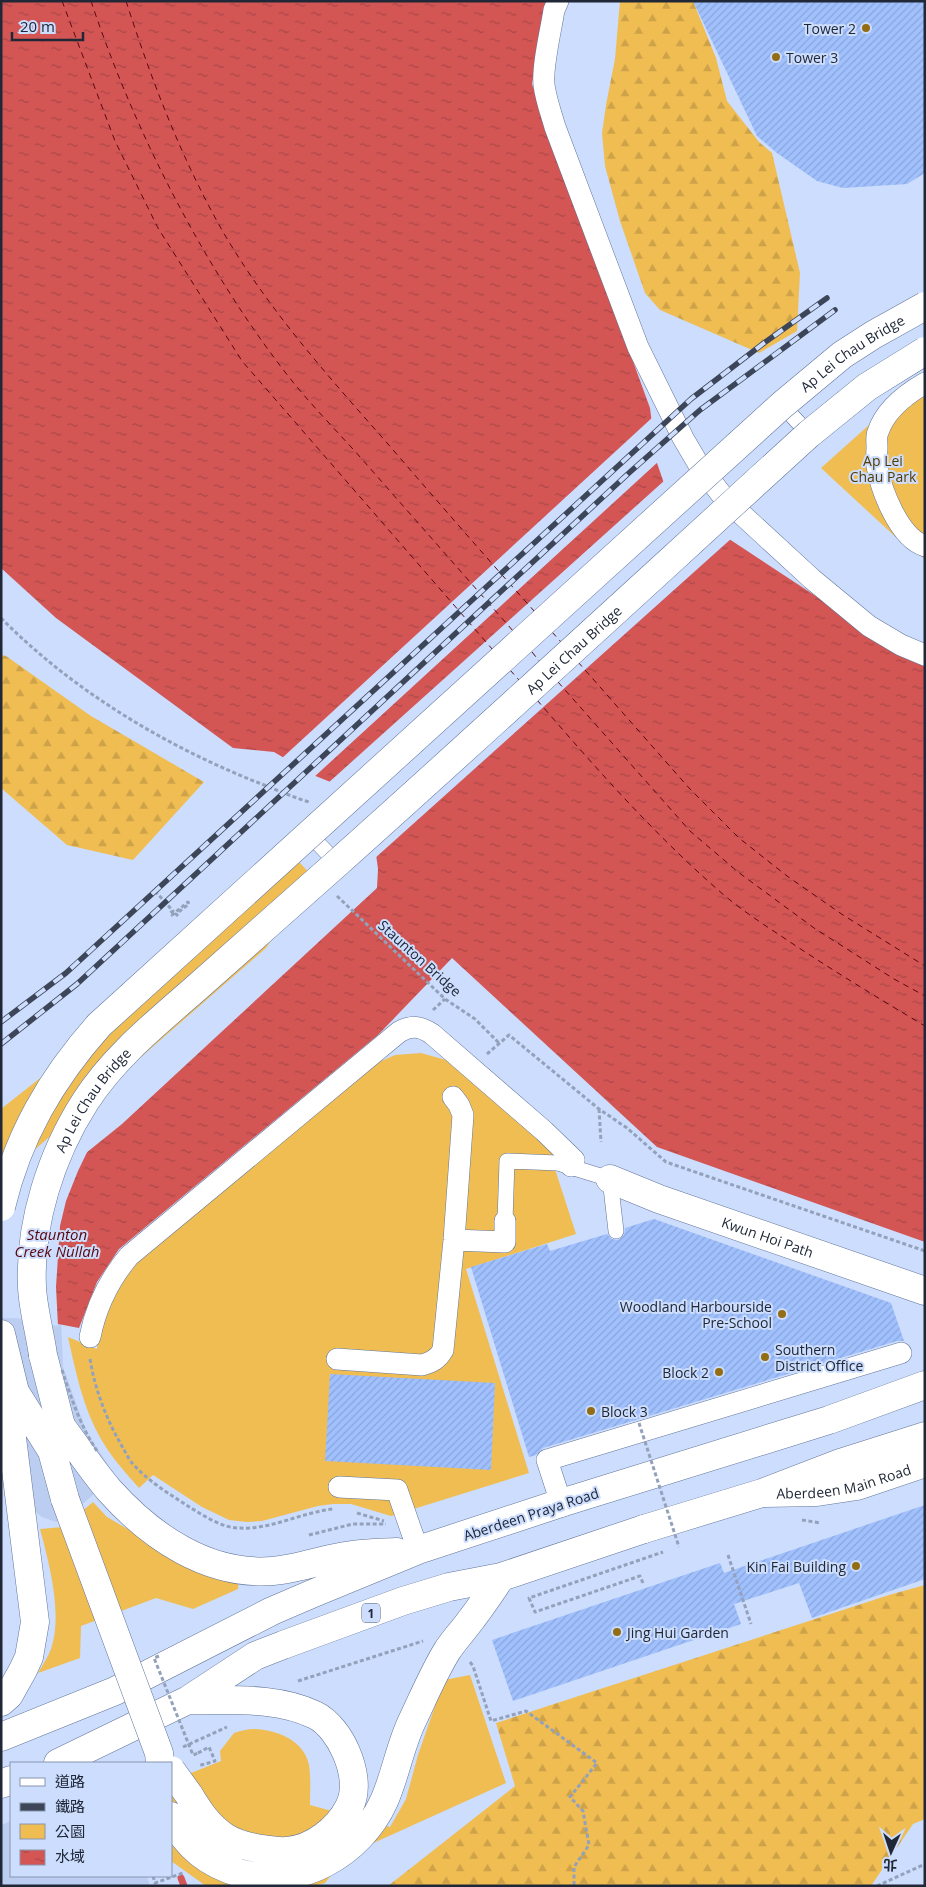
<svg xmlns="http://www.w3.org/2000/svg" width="926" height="1887" font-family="'Open Sans','Noto Sans TC',sans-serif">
	<defs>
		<pattern id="forest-firs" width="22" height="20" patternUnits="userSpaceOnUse" patternTransform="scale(1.25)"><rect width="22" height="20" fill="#f0bd52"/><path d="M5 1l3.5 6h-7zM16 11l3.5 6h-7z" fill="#cea248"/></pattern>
		<pattern id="water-ripples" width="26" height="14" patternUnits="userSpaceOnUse" patternTransform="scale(1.25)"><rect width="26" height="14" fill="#d35655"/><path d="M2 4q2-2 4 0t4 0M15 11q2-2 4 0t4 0" fill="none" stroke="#ab4747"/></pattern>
		<pattern id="building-hatch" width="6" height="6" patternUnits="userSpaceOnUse" patternTransform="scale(1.25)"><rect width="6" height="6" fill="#a0c0fe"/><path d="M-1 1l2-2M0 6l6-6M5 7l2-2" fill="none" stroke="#8aa5da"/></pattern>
	</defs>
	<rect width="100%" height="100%" fill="#ccddfd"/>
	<path fill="#bbcef2" d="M1 1318 61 1319 63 1367 87 1433 115 1475 67 1518 56 1522 42 1517 29 1507 1 1440Z
		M11 1821V1876H147L150 1886H1V1825Z"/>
	<path fill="url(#forest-firs)" d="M620 1H693L716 58 727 101 759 142 772 153 800 273 797 331 759 353 660 310 645 293 620 221 605 166 602 133 606 105 615 59Z
		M1 655 6 656 91 716 204 782 133 860 67 845 1 788Z
		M925 1585V1819L913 1824 871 1886H388L515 1786 496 1723 889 1595Z"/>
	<path fill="#f0bd52" d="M925 379V559L901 542 821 468 898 399Z
		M290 852 323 888 282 924 266 948 24 1159 1 1167V1109L77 1049Z
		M421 1053 446 1060 559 1157 554 1166 576 1234 466 1269 529 1473 391 1516 351 1504H333L318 1506 262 1521 247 1522 229 1520 202 1507 153 1475 139 1488C125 1472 111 1457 101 1439 83 1408 76 1373 68 1337L97 1349 99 1331 115 1292 137 1263 377 1063 395 1055Z
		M93 1502 107 1517 143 1538 239 1576 238 1589 193 1609 156 1598 81 1626 80 1658 38 1673C42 1666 48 1657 51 1649 63 1614 49 1563 40 1529L63 1527Z
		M470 1675 506 1783 347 1855 325 1883 313 1886H206L171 1861V1781L221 1761 220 1751 234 1733C240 1731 248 1729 254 1729 277 1730 304 1740 309 1765 311 1778 310 1792 310 1805L390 1827 406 1799 418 1755 444 1680Z"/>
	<path fill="url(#water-ripples)" d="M1 1H546L532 84 650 408 657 463 666 489 720 533 910 658 925 662V1242L657 1147 452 958 378 1035 119 1249 97 1282 79 1328 1 1313 55 1178 122 1124 377 888 378 869 373 832 362 811 338 785 313 775 274 752 233 748 56 618 1 568Z"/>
	<path fill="#ccddfd" d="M654 416 659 461 313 778 281 759Z
		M665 480 668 487 732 538 374 859 371 833 360 813 336 787 327 784Z
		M89 1148 78 1171 66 1201 60 1226 56 1287 58 1326 1 1315V1208L54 1176Z"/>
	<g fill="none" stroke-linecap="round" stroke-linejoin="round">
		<path stroke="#d35655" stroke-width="7" d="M181 1878 184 1886"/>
		<path stroke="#5a070f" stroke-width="1" stroke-dasharray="6 5" stroke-linecap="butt" d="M62 1 115 141 158 228 242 361 493 650
			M91 1C133 128 203 266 285 372 308 402 336 430 361 458 412 516 463 574 514 632
			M126 1C152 82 183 163 226 237 269 309 325 373 381 436 432 495 483 554 535 612
			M552 632 561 642
			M532 652 540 662
			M578 662 689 788 739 838 787 876 843 915 925 966
			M510 670 519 680
			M558 682 690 831 738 872 814 928 894 979 925 996
			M537 700C594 766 651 831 717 889 738 908 763 924 787 940 832 970 878 998 925 1026"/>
	</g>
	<path fill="url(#building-hatch)" d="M693 1H925V173L907 184 843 188 817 181 777 153 757 136Z
		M654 1219 891 1303 904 1341H897L543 1448 536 1455 529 1457 471 1267 547 1244 550 1251 607 1234 612 1239 618 1240 624 1235 625 1228Z
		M330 1374 495 1383 491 1470 325 1461Z
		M925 1505V1579L812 1618 799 1583 734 1604 741 1624 513 1701 492 1640 720 1563 724 1573Z"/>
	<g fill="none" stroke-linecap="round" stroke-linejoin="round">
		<g stroke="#627599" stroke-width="16">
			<path id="service" d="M782 405 809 434
				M309 834 337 863
				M505 1221 507 1161 558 1163 610 1179 616 1231"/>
		</g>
		<g stroke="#627599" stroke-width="22">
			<path id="pedestrian" d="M558 1 554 10C551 30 542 66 544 85 546 100 551 113 555 127L638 347 683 438 700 467 725 499 812 579 869 626 901 645 925 655
				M925 383C906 394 885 410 878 432 876 436 877 442 877 447 877 453 876 460 877 466 881 490 899 538 925 546
				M454 1240 505 1242V1221
				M90 1337C96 1306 109 1280 129 1256L399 1032C412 1025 420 1026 432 1034L544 1131 574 1160 571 1166
				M337 1359 422 1365C432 1362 438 1359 443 1350L454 1240 463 1115 459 1105 453 1097
				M339 1487 397 1490 418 1550
				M561 1503 547 1460 901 1353"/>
		</g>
		<g stroke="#627599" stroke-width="29">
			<g id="minor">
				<path id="s1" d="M610 1179 659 1199 925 1291"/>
				<path id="s2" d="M765 1493 817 1492 857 1486 925 1463"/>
			</g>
		</g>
		<g stroke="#627599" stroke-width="29">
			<path id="secondary" d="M1 1334 15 1392
				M43 1355 61 1426"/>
		</g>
		<g stroke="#627599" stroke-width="29">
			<path id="primary" d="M561 1503 829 1420 925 1385
				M644 1529 762 1493 840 1463 925 1436"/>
		</g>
		<g stroke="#627599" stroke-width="29">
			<path id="trunk" d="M15 1392 52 1451 65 1499
				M61 1426C77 1447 92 1470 109 1490 151 1537 208 1576 273 1571 296 1569 318 1561 340 1557 359 1553 378 1553 397 1552
				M188 1700C230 1701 276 1696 315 1715 329 1722 340 1738 346 1752 353 1768 358 1790 349 1807 338 1829 313 1849 287 1851 279 1852 269 1850 261 1849 249 1847 236 1844 225 1837 208 1826 199 1811 189 1795
				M1 1702 9 1695 23 1670 29 1657 35 1622 12 1438 15 1392
				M1 1737 115 1691 272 1611 314 1593 418 1550 561 1503
				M58 1763 188 1700 255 1656 283 1645 403 1601 449 1587 501 1577 644 1529
				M1 1784 11 1780
				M171 1816C187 1848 209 1864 242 1874 301 1887 360 1854 384 1801 396 1774 400 1745 413 1719 424 1696 434 1672 447 1651 454 1640 463 1631 470 1621 481 1607 491 1592 501 1577"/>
		</g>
		<path stroke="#93a1bb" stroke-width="3" stroke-dasharray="4 2.5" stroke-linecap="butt" d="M1 618C72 690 165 746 259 783 275 789 292 797 309 802
			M155 891 173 911 170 913 172 915 188 902 189 904 176 914 179 917
			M337 896 445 999 475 1019 499 1043
			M433 1010 445 999
			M487 1054 509 1035 599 1109 627 1128 666 1162 925 1251
			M599 1109 601 1142
			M90 1359C95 1390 107 1421 123 1448 126 1453 129 1460 133 1464 149 1482 171 1495 191 1508 206 1517 222 1528 240 1528 270 1530 303 1512 333 1509
			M357 1513 384 1521
			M802 1520 821 1523
			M309 1535 353 1524H386
			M728 1555 751 1624
			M643 1583 640 1576 535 1612 529 1598 663 1552
			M470 1662 473 1666 491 1721 526 1711 597 1763 570 1797 583 1811 589 1845 574 1867V1886
			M298 1681 423 1641
			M183 1747 227 1727
			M198 1753 209 1747 215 1761 198 1766
			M153 1876 155 1883 183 1873
			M877 1886 925 1864"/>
		<use href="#service" stroke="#fff" stroke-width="15"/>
		<use href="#pedestrian" stroke="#fff" stroke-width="21"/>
		<use href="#minor" stroke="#fff" stroke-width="28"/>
		<use href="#secondary" stroke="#fff" stroke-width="28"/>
		<use href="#primary" stroke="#fff" stroke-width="28"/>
		<use href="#trunk" stroke="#fff" stroke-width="28"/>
		<g stroke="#3d4658" stroke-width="5.5">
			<path id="rail" d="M1 1022 66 973 691 399 764 343 827 298
				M1 1044 77 984 630 472 700 410 835 310"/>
		</g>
		<use href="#rail" stroke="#ccddfd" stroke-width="4" stroke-dasharray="11" stroke-linecap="butt"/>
		<g stroke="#627599" stroke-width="29" stroke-linecap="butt">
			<g id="secondary-bridge">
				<path id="s3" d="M1 1207C18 1136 51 1079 99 1025L782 405 842 355 873 335 925 306"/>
				<path id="s4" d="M43 1355C40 1333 33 1309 32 1287 29 1224 51 1155 85 1102 113 1058 155 1024 194 990 241 948 288 907 335 865 494 723 651 578 809 434L867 387 925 351"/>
			</g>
		</g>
		<g stroke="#627599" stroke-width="29" stroke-linecap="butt">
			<path id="trunk-bridge" d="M65 1499 159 1753 160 1763
				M171 1770 189 1795"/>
		</g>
		<path stroke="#93a1bb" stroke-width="3" stroke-dasharray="4 2.5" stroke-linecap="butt" d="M62 1370C71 1398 81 1427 97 1451
			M639 1423 679 1547
			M159 1656 154 1658 193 1755 198 1753"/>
		<use href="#secondary-bridge" stroke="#fff" stroke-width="28"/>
		<use href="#trunk-bridge" stroke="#fff" stroke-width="28"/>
	</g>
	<g fill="#926d14" stroke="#ccddfd" stroke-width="2">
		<circle cx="866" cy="28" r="5"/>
		<circle cx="776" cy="57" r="5"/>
		<circle cx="782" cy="1314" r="5"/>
		<circle cx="765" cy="1357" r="5"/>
		<circle cx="719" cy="1372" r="5"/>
		<circle cx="591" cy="1411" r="5"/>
		<circle cx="856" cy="1566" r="5"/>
		<circle cx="617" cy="1632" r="5"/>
	</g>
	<g text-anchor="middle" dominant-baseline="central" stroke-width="4" stroke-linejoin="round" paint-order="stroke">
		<rect fill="#ccddfd" stroke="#545e72" stroke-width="1" x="362" y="1603.5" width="18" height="19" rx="4"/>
		<g font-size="12" font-weight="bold" fill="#202837">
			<text x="371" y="1613">1</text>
		</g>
		<g font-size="14" fill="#202837" stroke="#ccddfd" text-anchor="end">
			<text x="856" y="28">Tower 2</text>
			<text x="786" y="57" text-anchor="start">Tower 3</text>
			<text x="772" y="1306">Woodland Harbourside<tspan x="772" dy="16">Pre-School</tspan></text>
			<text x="775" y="1349" text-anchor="start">Southern<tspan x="775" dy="16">District Office</tspan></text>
			<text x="709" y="1372">Block 2</text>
			<text x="601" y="1411" text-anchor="start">Block 3</text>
			<text x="846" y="1566">Kin Fai Building</text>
			<text x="627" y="1632" text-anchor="start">Jing Hui Garden</text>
		</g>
		<g font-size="14" fill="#202837" stroke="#ccddfd">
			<text stroke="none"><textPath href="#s3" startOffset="1219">Ap Lei Chau Bridge</textPath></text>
			<text stroke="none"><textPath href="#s4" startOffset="931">Ap Lei Chau Bridge</textPath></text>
			<text transform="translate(420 958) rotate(42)">Staunton Bridge</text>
			<text stroke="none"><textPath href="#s4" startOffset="270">Ap Lei Chau Bridge</textPath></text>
			<text stroke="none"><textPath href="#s1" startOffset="168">Kwun Hoi Path</textPath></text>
			<text stroke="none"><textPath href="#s2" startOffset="80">Aberdeen Main Road</textPath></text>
			<text transform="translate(531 1514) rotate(-18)">Aberdeen Praya Road</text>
		</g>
		<g font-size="14" fill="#533b01" stroke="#ccddfd">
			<text x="883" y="460">Ap Lei<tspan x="883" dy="16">Chau Park</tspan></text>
		</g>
		<g font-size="15" font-style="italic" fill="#5a070f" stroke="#ccddfd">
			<text x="57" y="1234">Staunton<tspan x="57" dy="17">Creek Nullah</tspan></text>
		</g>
	</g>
	<rect width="926" height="1887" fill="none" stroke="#202837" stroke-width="5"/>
	<rect x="10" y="1762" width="162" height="115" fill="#ccddfd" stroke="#8795ae"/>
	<rect x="20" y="1778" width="25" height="8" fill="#ffffff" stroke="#8795ae"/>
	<text x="55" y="1787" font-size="15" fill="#202837">道路</text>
	<rect x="20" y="1803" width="25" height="8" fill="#3d4658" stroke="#8795ae"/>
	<text x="55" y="1812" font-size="15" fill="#202837">鐵路</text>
	<rect x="20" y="1824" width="25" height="15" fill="#f0bd52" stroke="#8795ae"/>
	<text x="55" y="1837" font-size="15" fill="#202837">公園</text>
	<rect x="20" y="1850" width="25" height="15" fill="url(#water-ripples)" stroke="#8795ae"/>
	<text x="55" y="1862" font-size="15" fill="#202837">水域</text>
	<g transform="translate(891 1852) rotate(183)" stroke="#ccddfd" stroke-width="4" paint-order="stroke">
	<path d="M0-4L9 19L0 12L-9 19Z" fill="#202837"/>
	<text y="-8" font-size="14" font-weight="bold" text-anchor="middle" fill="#202837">北</text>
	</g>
	<path d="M12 32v8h71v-8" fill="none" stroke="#202837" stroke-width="2.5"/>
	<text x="20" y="32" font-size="15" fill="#202837" stroke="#ccddfd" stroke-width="4" paint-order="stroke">20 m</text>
</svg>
